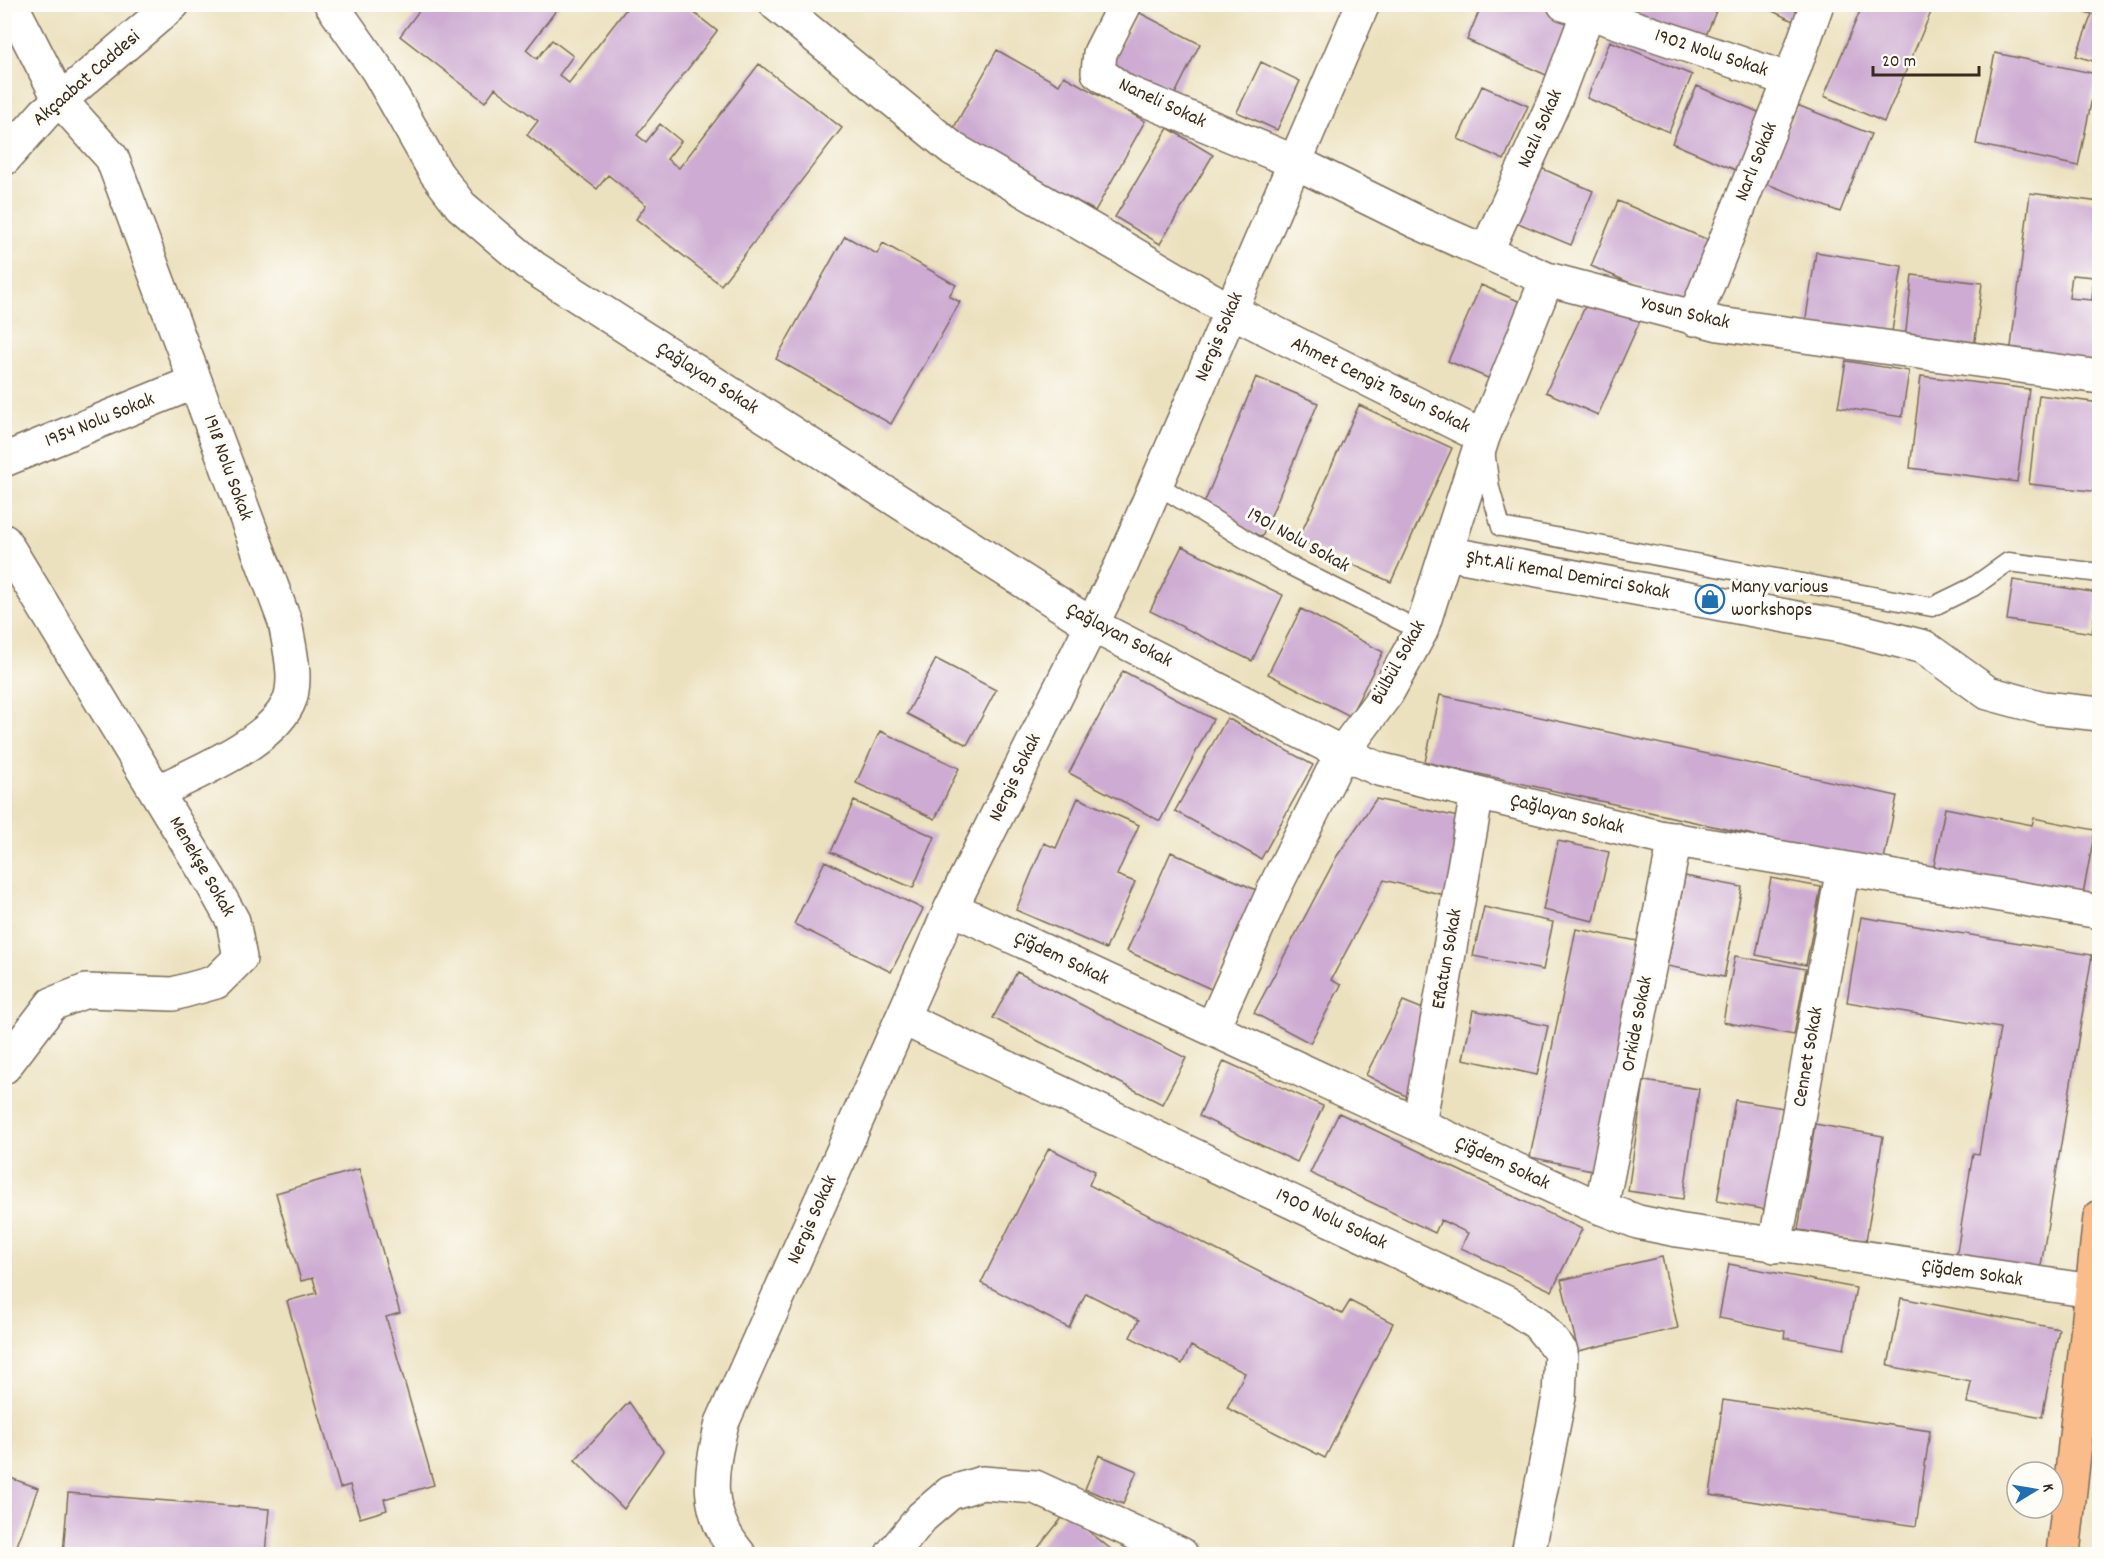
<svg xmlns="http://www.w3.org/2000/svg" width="2104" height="1559" font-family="Dekko,sans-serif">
	<rect width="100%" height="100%" fill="#fdfcf7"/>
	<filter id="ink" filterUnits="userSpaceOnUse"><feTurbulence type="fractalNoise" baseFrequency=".0167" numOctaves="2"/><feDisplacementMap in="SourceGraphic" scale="12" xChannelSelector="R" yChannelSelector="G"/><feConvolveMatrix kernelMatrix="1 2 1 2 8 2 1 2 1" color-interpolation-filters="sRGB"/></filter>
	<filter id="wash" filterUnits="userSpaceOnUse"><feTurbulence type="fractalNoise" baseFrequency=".008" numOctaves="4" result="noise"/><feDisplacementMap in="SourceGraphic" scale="24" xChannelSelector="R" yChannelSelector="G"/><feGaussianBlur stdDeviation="1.35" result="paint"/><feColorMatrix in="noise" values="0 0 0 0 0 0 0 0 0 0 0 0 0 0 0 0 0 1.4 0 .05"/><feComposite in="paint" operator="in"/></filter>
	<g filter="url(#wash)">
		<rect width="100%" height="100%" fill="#ece1be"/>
		<g id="blocks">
			<path fill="#cdabd2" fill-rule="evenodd" d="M424 4H561L526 50 537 59 552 40 573 56 559 75 569 83 630 4H683L717 31 637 135 646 142 660 124 681 141 667 159 679 168 759 64 842 128 721 285 636 219 646 205 608 175 597 189 527 135 538 121 495 88 485 102 400 36Z
				M1482 4H1536L1578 23 1553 78 1467 40Z
				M1613 4H1719L1702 45Z
				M1758 4H1803L1795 22Z
				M1863 4H1919L1932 10 1884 122 1824 96Z
				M2083 4H2100V63L2076 56 2092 14 2081 11Z
				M1138 12 1200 44 1173 98 1110 65Z
				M1610 41 1692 75 1669 132 1587 98Z
				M997 50 1059 85 1064 76 1145 121 1095 211 952 131Z
				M1995 53 2097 74 2078 166 1976 144Z
				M1261 62 1300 81 1277 130 1237 112Z
				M1482 86 1528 106 1504 160 1458 139Z
				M1697 86 1763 114 1738 171 1672 143Z
				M1797 105 1871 134 1840 212 1767 184Z
				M1168 128 1213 155 1160 244 1115 217Z
				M1534 165 1593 191 1571 245 1511 220Z
				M2030 193 2100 202V367L2010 355ZM2072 275 2094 277 2092 300 2069 298Z
				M1618 201 1715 243 1688 308 1591 266Z
				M845 236 877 254 883 243 956 285 949 296 960 302 891 424 776 359Z
				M1816 252 1902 266 1891 338 1805 324Z
				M1912 275 1982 283 1974 348 1905 340Z
				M1481 285 1523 303 1490 379 1448 361Z
				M1589 298 1640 321 1598 415 1546 392Z
				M1846 361 1909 371 1902 417 1838 407Z
				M1921 376 2029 389 2017 482 1910 468Z
				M1256 377 1318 403 1262 537 1201 511Z
				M2039 395 2100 403V492L2029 484Z
				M1359 405 1452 448 1391 582 1298 540Z
				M1182 546 1283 595 1252 661 1150 611Z
				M2013 580 2098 593 2092 633 2007 620Z
				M1301 609 1383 652 1350 716 1268 674Z
				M936 659 996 690 967 745 907 714Z
				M1123 671 1213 719 1160 821 1069 773Z
				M1440 695 1897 796 1883 864 1425 762Z
				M1227 718 1313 765 1261 859 1175 811Z
				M880 731 959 768 935 819 856 783Z
				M1078 798 1139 825 1117 875 1135 882 1106 949 1016 910 1044 843 1056 848Z
				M1376 799 1472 820 1456 898 1384 880 1331 980 1341 985 1310 1043 1254 1013 1337 856Z
				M854 801 935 837 913 888 831 852Z
				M1945 808 2032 825 2034 818 2095 830 2081 905 1932 876Z
				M1558 841 1609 852 1594 921 1543 910Z
				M1171 852 1256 890 1211 989 1127 951Z
				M825 861 923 909 891 972 794 924Z
				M1685 876 1742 887 1724 977 1667 966Z
				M1771 878 1821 887 1806 965 1756 955Z
				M1484 907 1553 922 1543 970 1473 956Z
				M1861 917 2092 955 2039 1278 1955 1264 1973 1153 1979 1154 2000 1028 1847 1002Z
				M1576 929 1653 944 1606 1173 1530 1157Z
				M1735 956 1806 969 1794 1035 1723 1022Z
				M1017 972 1186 1058 1162 1104 993 1018Z
				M1403 1001 1438 1015 1408 1097 1366 1075Z
				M1473 1010 1548 1026 1537 1075 1463 1059Z
				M1224 1061 1323 1106 1297 1162 1199 1116Z
				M1644 1081 1699 1089 1683 1199 1628 1191Z
				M1735 1100 1784 1108 1767 1210 1717 1201Z
				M1339 1113 1582 1229 1552 1291 1461 1248 1468 1233 1441 1220 1435 1233 1310 1173Z
				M1815 1124 1883 1136 1866 1241 1798 1230Z
				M1049 1148 1095 1171 1089 1185 1342 1314 1350 1301 1393 1323 1325 1458 1227 1408 1245 1373 1191 1346 1182 1364 1130 1337 1139 1320 1086 1293 1069 1328 981 1283Z
				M359 1169 400 1313 386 1317 434 1485 384 1499 387 1510 360 1518 350 1485 340 1488 287 1301 317 1293 313 1278 301 1281 276 1193Z
				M1662 1257 1678 1328 1578 1351 1561 1280Z
				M1729 1264 1856 1288 1844 1349 1784 1338 1785 1331 1719 1318Z
				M1901 1298 2059 1329 2042 1417 1967 1403 1971 1382 1888 1366Z
				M1723 1400 1930 1431 1916 1526 1710 1495Z
				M629 1402 663 1451 624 1509 575 1460Z
				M1099 1455 1137 1471 1123 1504 1085 1489Z
				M5 1476 38 1488 14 1554H5Z
				M68 1493 269 1509 265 1554H63Z
				M1066 1513 1117 1554H1033Z"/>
		</g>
	</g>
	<g filter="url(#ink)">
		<use href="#blocks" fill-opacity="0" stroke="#796a56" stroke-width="1.5"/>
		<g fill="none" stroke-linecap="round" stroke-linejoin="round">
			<g stroke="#796a56" stroke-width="21">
				<path id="service" d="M1485 450 1490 488 1501 527 1932 607 1973 587 2008 562 2100 573
					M1156 484 1281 561 1421 631"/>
			</g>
			<g stroke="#796a56" stroke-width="36">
				<path id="minor" d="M331 4 378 71 436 173 461 206 534 268 1092 625 1342 753 1379 769 1659 837 2100 912
					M776 4 953 149 1231 311 1483 437
					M1125 4 1100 53 1098 72 1124 91 1295 162 1417 222 1547 279 1719 324 2100 377
					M1564 4 1790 80
					M60 100 112 158 285 622C289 646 299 681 288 704 268 744 197 772 157 792
					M1486 252 1557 95 1591 4
					M1694 319 1790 80 1817 4
					M4 460 195 382
					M4 541 213 885 233 921 240 958 216 982 173 994 86 991 52 1004 4 1067
					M1446 553 1845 627 1924 647 1988 693 2043 708 2100 714
					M951 908 1586 1202 1638 1222 1677 1230 2092 1291
					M902 1018 1507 1303 1537 1323 1561 1352 1559 1397 1528 1554
					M1212 1029 1278 881 1342 753 1387 693 1421 631 1483 437 1547 279
					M1419 1125 1477 793
					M1601 1208 1675 839
					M1775 1246 1843 868
					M739 1554C703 1511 710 1474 722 1423L951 908 1121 566 1363 4
					M892 1554 922 1517 950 1493 982 1483 1035 1487 1181 1554"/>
			</g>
			<g stroke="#796a56" stroke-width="36">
				<path id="tertiary" d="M11 4 60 100
					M4 159 45 113 173 4"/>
			</g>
			<g stroke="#796a56" stroke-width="36">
				<path id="trunk" d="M2063 1554 2100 1217"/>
			</g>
			<use href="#service" stroke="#fff" stroke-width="18"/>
			<use href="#minor" stroke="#fff" stroke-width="33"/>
			<use href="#tertiary" stroke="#fff" stroke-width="33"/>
			<use href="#trunk" stroke="#fabc8b" stroke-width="33"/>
		</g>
	</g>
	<defs>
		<g id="shop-ring" transform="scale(1.5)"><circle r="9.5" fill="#fdfcf7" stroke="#1f6fb2" stroke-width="1.5"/><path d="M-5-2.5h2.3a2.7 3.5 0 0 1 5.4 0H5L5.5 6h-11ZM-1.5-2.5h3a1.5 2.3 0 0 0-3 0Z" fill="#1f6fb2"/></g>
	</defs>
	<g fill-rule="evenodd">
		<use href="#shop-ring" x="1710" y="599"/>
	</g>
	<g text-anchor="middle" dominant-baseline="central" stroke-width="6" stroke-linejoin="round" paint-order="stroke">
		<g font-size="20" fill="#3b2a1e" stroke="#fdfcf7">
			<text transform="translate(1711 54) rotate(18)">1902 Nolu Sokak</text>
			<text transform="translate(87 79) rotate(-41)">Akçaabat Caddesi</text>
			<text transform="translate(1162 104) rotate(25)">Naneli Sokak</text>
			<text transform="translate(1541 129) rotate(-66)">Nazlı Sokak</text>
			<text transform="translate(1757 162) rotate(-68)">Narlı Sokak</text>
			<text transform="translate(1685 314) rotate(13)">Yosun Sokak</text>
			<text transform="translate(1220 337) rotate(-67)">Nergis Sokak</text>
			<text transform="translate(707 379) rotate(33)">Çağlayan Sokak</text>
			<text transform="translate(1380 386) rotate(26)">Ahmet Cengiz Tosun Sokak</text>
			<text transform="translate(100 421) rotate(-22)">1954 Nolu Sokak</text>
			<text transform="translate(227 468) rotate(70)">1918 Nolu Sokak</text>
			<text transform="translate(1298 541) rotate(29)">1901 Nolu Sokak</text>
			<text transform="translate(1568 576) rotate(10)">Şht.Ali Kemal Demirci Sokak</text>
			<text transform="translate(1119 636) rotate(28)">Çağlayan Sokak</text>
			<text transform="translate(1399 663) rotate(-61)">Bülbül Sokak</text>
			<text transform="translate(1016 778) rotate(-64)">Nergis Sokak</text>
			<text transform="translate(1567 815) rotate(14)">Çağlayan Sokak</text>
			<text transform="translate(201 867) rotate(60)">Menekşe Sokak</text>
			<text transform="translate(1061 959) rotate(25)">Çiğdem Sokak</text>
			<text transform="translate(1448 959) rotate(-80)">Eflatun Sokak</text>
			<text transform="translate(1638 1024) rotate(-79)">Orkide Sokak</text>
			<text transform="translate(1809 1057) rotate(-80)">Cennet Sokak</text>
			<text transform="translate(1502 1164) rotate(25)">Çiğdem Sokak</text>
			<text transform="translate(813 1220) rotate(-66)">Nergis Sokak</text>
			<text transform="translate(1331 1220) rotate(25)">1900 Nolu Sokak</text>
			<text transform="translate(1972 1274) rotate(8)">Çiğdem Sokak</text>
		</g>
		<g font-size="20" fill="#3b2a1e" stroke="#fdfcf7" text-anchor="start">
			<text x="1731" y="588">Many various<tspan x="1731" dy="23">workshops</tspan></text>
		</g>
	</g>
	<rect width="2104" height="1559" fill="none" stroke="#fdfcf7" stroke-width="24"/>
	<g transform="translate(2035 1490) rotate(79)"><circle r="28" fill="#fdfcf7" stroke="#afa8a0" stroke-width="1.5"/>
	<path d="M0-4.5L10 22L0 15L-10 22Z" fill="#1f6fb2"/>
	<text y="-9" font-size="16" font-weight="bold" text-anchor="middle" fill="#3b2a1e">K</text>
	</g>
	<path d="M1873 66v9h106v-9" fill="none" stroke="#3b2a1e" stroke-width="3"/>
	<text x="1882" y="66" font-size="18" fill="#3b2a1e" stroke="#fdfcf7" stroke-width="4.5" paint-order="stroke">20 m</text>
</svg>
